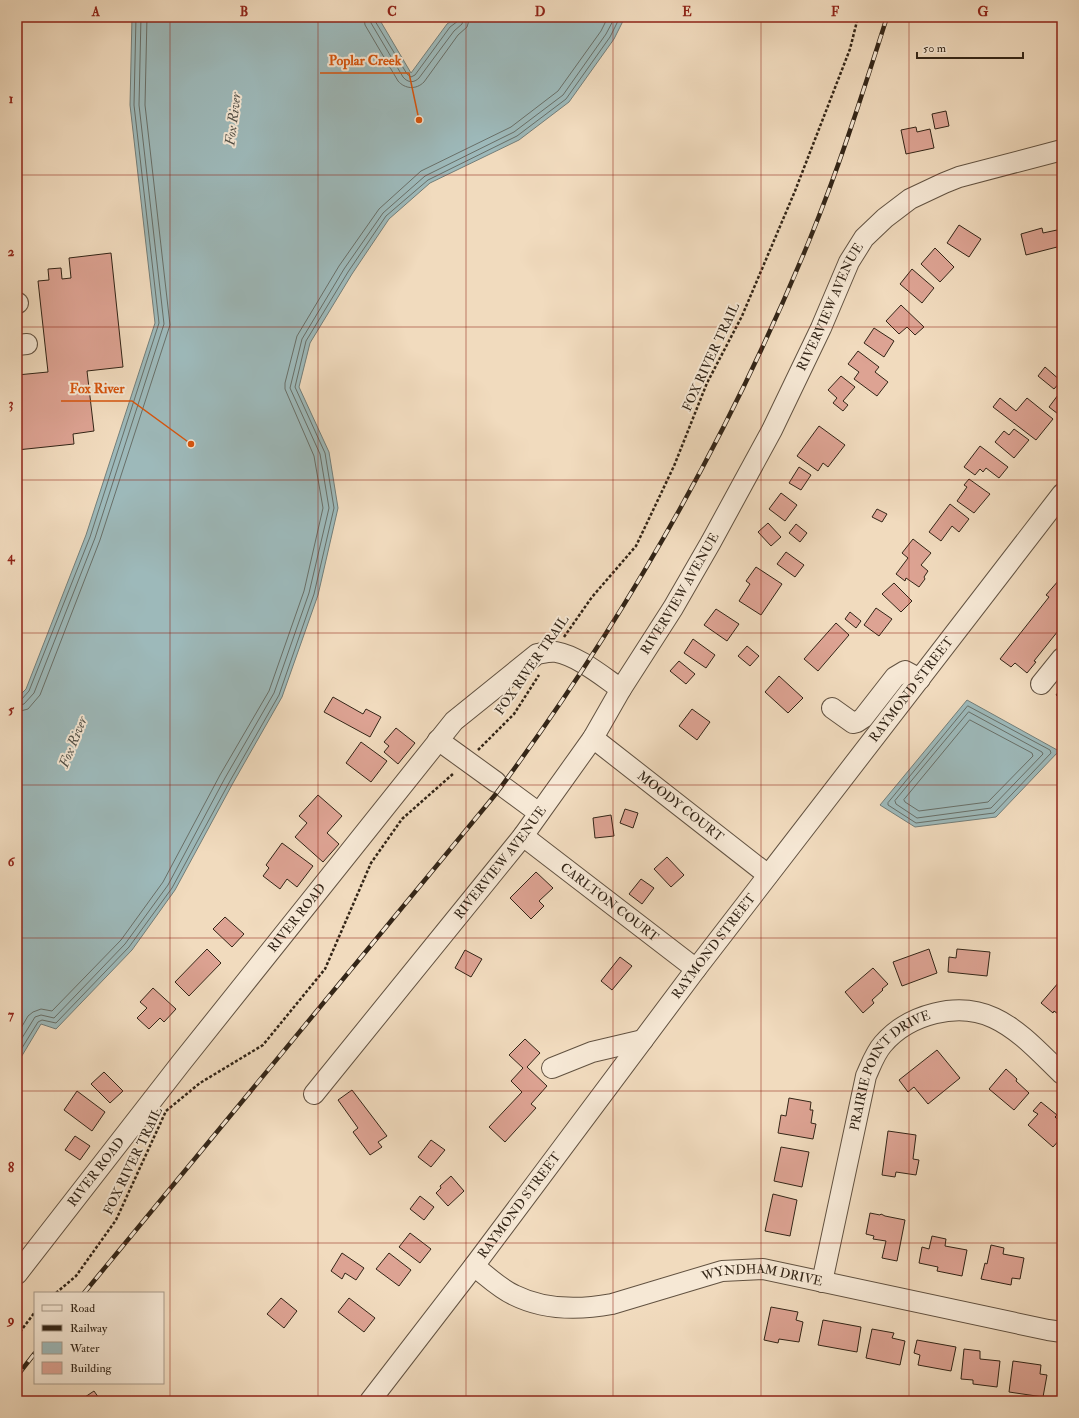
<svg xmlns="http://www.w3.org/2000/svg" width="1079" height="1418" font-family="'IM FELL Double Pica',serif">
	<rect width="100%" height="100%" fill="#f1dbbe"/>
	<filter id="stains"><feTurbulence type="fractalNoise" baseFrequency=".005" numOctaves="4"/><feColorMatrix values="0 0 0 0 .2 0 0 0 0 .09 0 0 0 0 .02 0 0 0 .5 -.17"/></filter>
	<radialGradient id="worn" r=".72"><stop offset=".6" stop-color="#630" stop-opacity="0"/><stop offset="1" stop-color="#630" stop-opacity=".3"/></radialGradient>
	<path fill="#9db9ba" stroke="#737e79" d="M132 17H378L411 73 447 24 457 17H625L614 39 569 102 519 140 430 183 389 219 352 274 310 343 299 387 329 452 338 508 318 595 282 697 233 783 175 890 132 950 56 1029 41 1024 17 1064V698L26 689 86 535 155 323 130 105Z
		M967 700 1059 751 996 817 915 827 880 805Z"/>
	<g fill="none" stroke-linecap="round" stroke-linejoin="round">
		<path stroke="#686f68" stroke-width="1" d="M364 17 365 25 398 81C405 89 416 90 424 82L458 35 467 27 470 17
			M370 17 371 23 403 77C408 83 414 83 419 78L454 31 462 24 464 17
			M375 17V21L407 74 411 77 415 75 450 27 458 21 459 17
			M17 701 21 700 29 691 90 537 159 323 134 105 136 17
			M17 706 24 704 34 693 95 538 164 324 139 105 141 17
			M968 706 1050 750 1051 753 994 813 916 823 888 805V803Z
			M17 712 28 709 40 695 100 540 170 325 145 105 147 17
			M969 712 1042 752 1043 754 991 808 917 818 896 804 895 801Z
			M970 720 1032 753 1033 756 988 802 919 811 905 802 904 800Z
			M17 1035 28 1016 33 1012 41 1009 52 1011 121 940 163 882 220 775 269 691 304 591 323 508 314 456 285 389V383L297 336 339 266 379 209 421 171 511 127 558 91 601 31 608 17
			M17 1046 35 1017 41 1015 54 1018 125 944 168 885 225 778 274 693 309 593 329 508 320 454 290 388 302 339 344 269 383 213 425 176 514 132 563 95 606 34 615 17
			M17 1056 38 1022 42 1020 56 1023 129 947 172 888 230 781 279 695 314 594 334 508 325 453 295 387 306 341 348 272 386 216 428 180 517 136 566 99 610 37 620 17"/>
	</g>
	<path fill="#dda393" stroke="#332517" d="M946 111 949 126 935 129 932 114Z
		M916 127 917 132 930 129 934 148 906 154 901 130Z
		M959 225 981 239 969 257 947 243Z
		M1042 228 1043 233 1057 230 1061 246 1026 255 1021 234Z
		M935 248 954 267 940 282 921 264Z
		M111 253 123 367 87 371 94 431 73 434 74 444 17 450V375L48 372 38 281 49 280 48 269 61 268 62 279 71 278 69 258Z
		M912 269 934 288 922 303 900 284Z
		M901 305 924 327 915 335 907 327 899 334 886 321Z
		M874 328 894 341 884 357 864 343Z
		M858 351 879 367 875 372 888 382 877 396 854 379 859 372 848 364Z
		M1045 367 1061 381 1054 389 1038 376Z
		M841 376 855 387 843 401 848 405 843 411 833 403 837 398 828 390Z
		M1061 391 1062 392V417L1049 407Z
		M1000 398 1016 411 1027 398 1053 419 1036 440 993 407Z
		M819 426 845 445 828 467 823 463 818 471 797 456Z
		M1014 429 1029 440 1014 458 995 442 1004 431 1009 435Z
		M980 446 1008 467 999 478 986 468 983 472 980 469 975 475 964 467Z
		M799 467 811 475 801 490 789 483Z
		M969 479 990 494 974 513 957 501 967 487 964 485Z
		M781 493 797 505 785 521 769 509Z
		M950 504 969 519 959 532 952 526 941 541 929 532Z
		M877 509 887 514 882 522 872 517Z
		M768 523 781 537 771 546 758 532Z
		M796 524 807 533 800 542 789 533Z
		M913 539 931 553 921 565 928 571 924 577 925 579 919 587 906 578 905 581 896 574 908 558 902 553Z
		M786 552 804 565 795 577 777 564Z
		M756 567 782 584 761 615 739 601 750 584 746 581Z
		M1059 580 1062 583V626L1034 661 1036 662 1027 673 1015 663 1011 667 1000 659 1049 597 1046 595Z
		M894 583 912 601 901 612 882 594Z
		M876 608 892 619 879 636 864 625Z
		M716 609 739 624 727 641 704 625Z
		M850 612 861 621 856 628 845 619Z
		M836 623 849 635 818 671 804 659Z
		M693 639 715 655 706 668 684 653Z
		M747 646 759 656 750 666 738 656Z
		M679 661 695 674 686 684 670 671Z
		M779 676 803 698 788 713 765 692Z
		M1062 687V700L1056 695Z
		M333 697 363 714 366 709 381 717 370 737 324 712Z
		M692 709 710 722 697 740 679 726Z
		M396 728 415 743 398 764 384 752 389 746 384 742Z
		M361 742 387 761 371 782 346 763Z
		M318 795 342 816 327 833 339 844 323 862 295 837 307 823 299 816Z
		M625 809 638 813 633 828 620 823Z
		M611 815 614 836 595 838 593 818Z
		M282 843 313 866 297 887 287 879 280 889 263 876 269 868 266 865Z
		M667 857 684 875 671 887 654 869Z
		M536 872 553 888 539 901 544 906 531 919 510 898Z
		M641 879 654 888 642 904 629 894Z
		M225 917 244 934 232 947 213 929Z
		M207 949 221 963 189 996 175 982Z
		M929 949 937 973 902 986 893 962Z
		M957 949 990 952 987 976 948 972 949 957 956 958Z
		M465 950 482 959 471 977 455 968Z
		M620 957 632 966 612 990 601 981Z
		M873 968 888 984 882 989 883 990 872 1000 874 1003 863 1013 845 992Z
		M1059 982 1062 985V1017L1054 1011 1053 1013 1041 1003Z
		M153 988 176 1009 164 1022 160 1018 149 1029 137 1018 147 1008 140 1002Z
		M525 1039 540 1053 527 1067 547 1086 531 1104 536 1108 505 1142 489 1127 522 1092 511 1081 523 1068 509 1055Z
		M937 1050 960 1078 928 1104 914 1087 908 1092 899 1080Z
		M1006 1069 1017 1079 1016 1081 1029 1093 1014 1110 989 1089Z
		M104 1072 123 1091 110 1103 91 1084Z
		M352 1090 387 1136 378 1142 382 1147 370 1155 353 1132 358 1128 338 1100Z
		M77 1091 105 1112 92 1131 64 1110Z
		M789 1098 811 1102 810 1110H813L811 1123 816 1124 813 1139 778 1133 781 1115 786 1116Z
		M1041 1102 1057 1115 1055 1117 1062 1123V1137L1053 1147 1028 1125 1038 1114 1033 1111Z
		M888 1131 916 1135 913 1159 919 1160 916 1175 896 1172 895 1177 882 1175Z
		M75 1136 90 1146 80 1160 65 1150Z
		M431 1140 445 1150 431 1167 418 1157Z
		M781 1147 809 1152 802 1187 774 1181Z
		M451 1176 464 1191 448 1206 436 1193 441 1188 440 1186Z
		M773 1194 797 1200 790 1236 765 1231Z
		M420 1196 434 1207 424 1220 410 1209Z
		M870 1213 880 1215 881 1214 885 1216 905 1220 897 1261 882 1258 886 1241 873 1239 874 1236 866 1234Z
		M410 1233 431 1249 420 1263 399 1247Z
		M932 1236 946 1239 945 1246 967 1250 962 1276 937 1271 938 1267 919 1263 922 1247 929 1249Z
		M991 1245 1004 1248 1003 1254 1024 1258 1020 1279 1012 1278 1011 1285 981 1279 985 1263 987 1264Z
		M342 1253 364 1268 356 1280 345 1273 342 1279 331 1271Z
		M389 1253 411 1270 399 1286 376 1269Z
		M281 1298 297 1311 284 1328 267 1314Z
		M349 1298 375 1318 364 1332 338 1312Z
		M771 1307 798 1312 796 1320 803 1322 799 1342 779 1339 778 1343 764 1340Z
		M823 1320 861 1327 857 1352 818 1345Z
		M872 1329 894 1333 892 1338 905 1341 900 1365 866 1358Z
		M917 1340 956 1347 951 1371 918 1365 920 1355 914 1353Z
		M964 1349 980 1351V1359L1000 1361 997 1387 973 1384V1380L961 1379Z
		M1013 1361 1041 1365 1040 1374 1047 1375 1043 1397 1009 1392Z
		M94 1391 101 1401H79Z"/>
	<g fill="none" stroke-linecap="round" stroke-linejoin="round">
		<g stroke="#625241" stroke-width="22">
			<g id="minor">
				<path d="M17 303H18"/>
				<path d="M17 345 27 344"/>
				<path d="M1041 684 1062 658"/>
				<path d="M832 708 853 723 857 722 863 718 895 677 905 671 920 679"/>
				<path id="s1" d="M593 738 768 875"/>
				<path d="M438 740 496 782"/>
				<path d="M505 788 539 813"/>
				<path id="s2" d="M523 836 696 969"/>
				<path d="M552 1068 592 1052 643 1040"/>
				<path id="s3" d="M314 1094 523 836 593 738 621 689 673 608 711 542 772 430 821 328 849 262 864 238 885 218 910 199 944 183 959 177 1062 150"/>
				<path id="s4" d="M474 1266C487 1276 499 1288 514 1295 544 1310 580 1310 612 1304L722 1271 763 1269 1048 1330 1062 1332"/>
				<path id="s5" d="M17 1274 181 1063 454 721 537 654C543 653 550 651 556 652 578 656 602 676 621 689"/>
				<path id="s6" d="M822 1282 866 1076C871 1065 875 1053 883 1044 909 1014 958 1001 994 1018 1020 1030 1041 1054 1062 1074"/>
				<path id="s7" d="M370 1401 474 1266 696 969 1062 494"/>
			</g>
		</g>
		<path stroke="#332517" stroke-width="2.5" stroke-dasharray="3 2" stroke-linecap="butt" d="M564 637 592 597 636 546 674 466 707 383 742 316 795 191 850 49 858 17
			M478 750 514 714 539 675
			M56 1293 76 1276 116 1220 166 1111 200 1083 263 1045 325 969 371 863 402 819 454 773
			M17 1336 35 1312"/>
		<use href="#minor" stroke="#f6e8d5" stroke-width="20"/>
		<g stroke="#332517" stroke-width="4.5">
			<path id="rail" d="M84 1293 495 795C622 624 728 438 809 241 839 168 863 92 887 17
				M17 1376 35 1353"/>
		</g>
		<use href="#rail" stroke="#f6e8d5" stroke-width="3" stroke-dasharray="9" stroke-linecap="butt"/>
	</g>
	<path fill="none" stroke="#8f2418" stroke-width="1" stroke-opacity="0.55" d="M170 17V1401M318 17V1401M466 17V1401M613 17V1401M761 17V1401M909 17V1401M17 175H1062M17 327H1062M17 480H1062M17 633H1062M17 785H1062M17 938H1062M17 1091H1062M17 1243H1062"/>
	<g text-anchor="middle" dominant-baseline="central" stroke-width="4" stroke-linejoin="round" paint-order="stroke">
		<g font-size="13" fill="#332517" stroke="#f6e8d5">
			<text stroke="none"><textPath href="#s3" startOffset="945">RIVERVIEW AVENUE</textPath></text>
			<text transform="translate(711 357) rotate(-65)">FOX RIVER TRAIL</text>
			<text stroke="none"><textPath href="#s3" startOffset="621">RIVERVIEW AVENUE</textPath></text>
			<text transform="translate(532 665) rotate(-55)">FOX RIVER TRAIL</text>
			<text stroke="none"><textPath href="#s7" startOffset="894">RAYMOND STREET</textPath></text>
			<text stroke="none"><textPath href="#s1" startOffset="111">MOODY COURT</textPath></text>
			<text stroke="none"><textPath href="#s3" startOffset="297">RIVERVIEW AVENUE</textPath></text>
			<text stroke="none"><textPath href="#s2" startOffset="109">CARLTON COURT</textPath></text>
			<text stroke="none"><textPath href="#s5" startOffset="453">RIVER ROAD</textPath></text>
			<text stroke="none"><textPath href="#s7" startOffset="570">RAYMOND STREET</textPath></text>
			<text stroke="none"><textPath href="#s6" startOffset="229">PRAIRIE POINT DRIVE</textPath></text>
			<text transform="translate(133 1161) rotate(-64)">FOX RIVER TRAIL</text>
			<text stroke="none"><textPath href="#s5" startOffset="129">RIVER ROAD</textPath></text>
			<text stroke="none"><textPath href="#s7" startOffset="246">RAYMOND STREET</textPath></text>
			<text stroke="none"><textPath href="#s4" startOffset="305">WYNDHAM DRIVE</textPath></text>
		</g>
		<g font-size="14" font-style="italic" fill="#535148" stroke="#f6e8d5">
			<text transform="translate(233 119) rotate(-83)">Fox River</text>
			<text transform="translate(73 742) rotate(-68)">Fox River</text>
		</g>
	</g>
	<path fill="none" stroke="#d6540d" stroke-width="1.5" d="M419 120L409 73H320M191 444L132 401H61"/>
	<g fill="#d6540d" stroke="#f6e8d5" stroke-width="1.5">
		<circle cx="419" cy="120" r="4"/>
		<circle cx="191" cy="444" r="4"/>
	</g>
	<g font-size="14" text-anchor="middle" font-weight="bold" fill="#d6540d" stroke="#f6e8d5" stroke-width="4" stroke-linejoin="round" paint-order="stroke">
		<text x="365" y="65">Poplar Creek</text>
		<text x="97" y="393">Fox River</text>
	</g>
	<rect width="1079" height="1418" fill="none" stroke="#f1dbbe" stroke-width="44"/>
	<rect x="34" y="1292" width="130" height="92" fill="#f6e8d5" stroke="#a89a89"/>
	<rect x="42" y="1305" width="20" height="6" fill="#f6e8d5" stroke="#a89a89"/>
	<text x="70" y="1312" font-size="12" fill="#332517">Road</text>
	<rect x="42" y="1325" width="20" height="6" fill="#332517" stroke="#a89a89"/>
	<text x="70" y="1332" font-size="12" fill="#332517">Railway</text>
	<rect x="42" y="1342" width="20" height="12" fill="#9db9ba" stroke="#a89a89"/>
	<text x="70" y="1352" font-size="12" fill="#332517">Water</text>
	<rect x="42" y="1362" width="20" height="12" fill="#dda393" stroke="#a89a89"/>
	<text x="70" y="1372" font-size="12" fill="#332517">Building</text>
	<path d="M917 52v6h106v-6" fill="none" stroke="#332517" stroke-width="2"/>
	<text x="923" y="52" font-size="12" fill="#332517" stroke="#f6e8d5" stroke-width="3" paint-order="stroke">50 m</text>
	<rect x="22" y="22" width="1035" height="1374" fill="none" stroke="#8f2418" stroke-width="1.5"/>
	<g font-size="13" text-anchor="middle" font-weight="bold" fill="#8f2418">
		<text x="96" y="16">A</text>
		<text x="244" y="16">B</text>
		<text x="392" y="16">C</text>
		<text x="540" y="16">D</text>
		<text x="687" y="16">E</text>
		<text x="835" y="16">F</text>
		<text x="983" y="16">G</text>
		<text x="11" y="103">1</text>
		<text x="11" y="256">2</text>
		<text x="11" y="408">3</text>
		<text x="11" y="561">4</text>
		<text x="11" y="714">5</text>
		<text x="11" y="866">6</text>
		<text x="11" y="1019">7</text>
		<text x="11" y="1172">8</text>
		<text x="11" y="1324">9</text>
	</g>
	<rect width="100%" height="100%" filter="url(#stains)"/>
	<rect width="100%" height="100%" fill="url(#worn)"/>
</svg>
